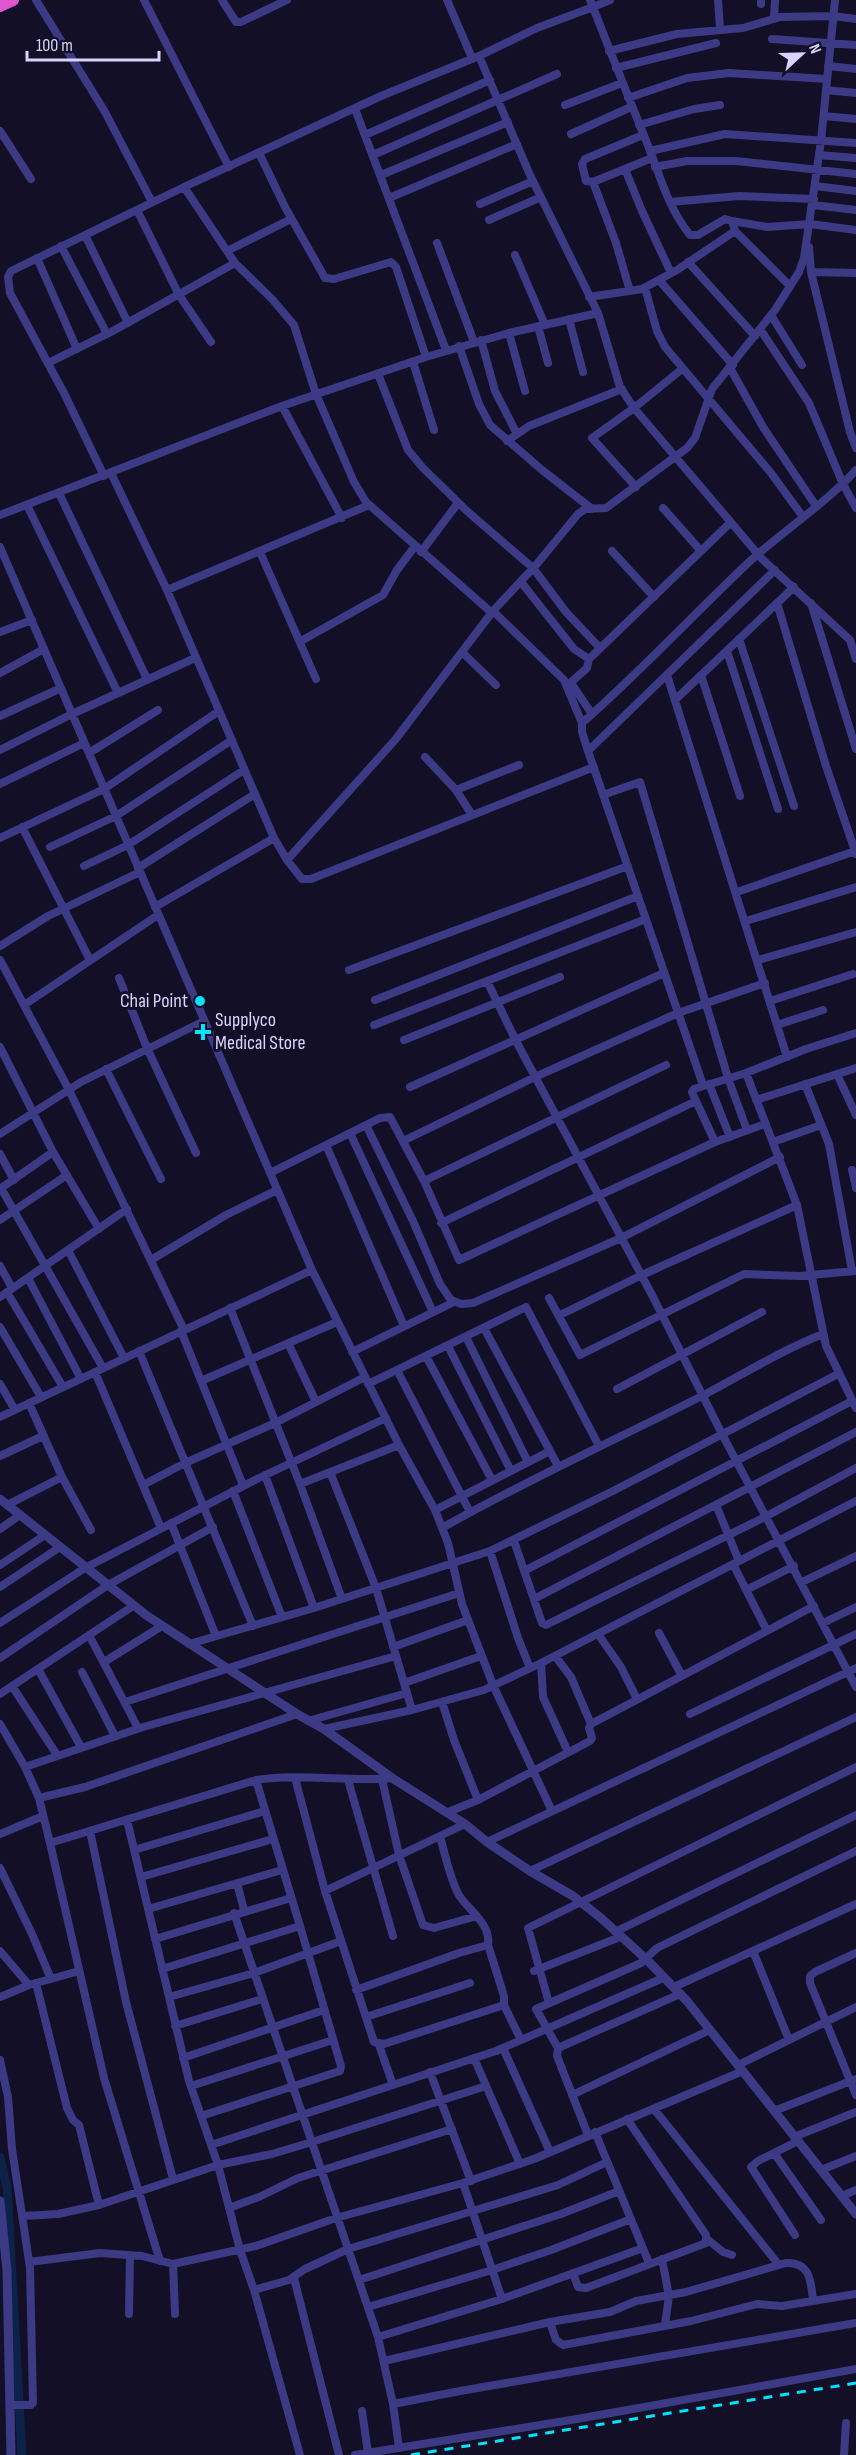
<svg xmlns="http://www.w3.org/2000/svg" width="856" height="2455" font-family="'Sofia Sans Condensed',sans-serif">
	<rect width="100%" height="100%" fill="#130f26"/>
	<g fill="none" stroke-linecap="round" stroke-linejoin="round">
		<path stroke="#0c2248" stroke-width="9" d="M0 2157 7 2187 22 2455"/>
		<path stroke="#3d3a85" stroke-width="8" d="M36 0 105 112 152 202
			M144 0 229 167
			M222 0 236 22H241L287 0
			M447 0 472 58
			M590 0 593 7 610 0
			M718 0 720 28
			M761 4V0
			M774 18 775 0
			M772 39 856 45
			M609 51 677 34 743 28 780 17 833 16 856 19
			M479 56 530 175 598 313 620 387 634 408 762 559 850 640 856 659
			M828 66 856 69
			M616 68 716 43
			M826 90 856 93
			M628 98 687 78 729 73 827 79
			M565 105 622 83
			M355 109 446 350
			M824 116 856 119
			M639 125 694 109 720 105
			M0 131 31 179
			M571 134 631 107
			M365 135 490 80
			M643 135 585 159 582 164 586 181 593 182 652 158
			M650 151 725 134 856 143
			M259 153 285 207 325 278 334 279 391 262 396 267 426 357
			M373 155 557 74
			M819 155 856 158
			M655 167 687 161H736L856 174
			M625 169 642 211 671 273
			M381 175 508 122
			M593 182 616 243 630 291
			M815 186 856 191
			M184 187 235 263 272 299 294 325 316 394 354 482 366 502 492 613
			M389 198 517 144
			M670 202 739 196 814 199
			M480 204 533 181
			M813 205 856 210
			M137 210 179 295 211 342
			M489 220 541 197
			M732 221 767 227 810 224 856 230
			M85 235 128 323
			M437 243 474 342
			M61 246 107 334
			M809 247 811 272 850 432 856 448
			M227 251 291 219
			M515 255 545 325
			M37 258 77 349
			M688 262 755 336
			M811 272 856 273
			M659 280 733 365
			M645 288 657 331 665 347 771 473 803 517
			M589 297 642 289 677 270 735 231
			M771 315 802 365
			M569 319 583 372
			M538 326 548 363
			M760 329 809 403 843 484 856 508
			M509 333 525 391
			M481 340 495 391 517 434
			M459 346 479 404 490 425 542 470 592 509
			M413 362 434 430
			M48 363 111 332 235 263
			M730 368 763 427 816 506
			M378 374 408 450 423 468 468 512 533 568 566 612 600 648
			M282 406 342 518
			M507 441 529 426 622 389
			M111 473 167 590 274 838 287 860 302 879H311L594 767
			M104 476 65 395 10 293 8 277 11 271 184 187 381 96 479 56 537 28 593 7C611 54 630 101 649 148 661 179 669 209 690 235H698L725 219 732 221 735 231 790 286
			M636 487 592 438 634 408 682 369
			M59 493 147 679
			M27 505 118 693
			M663 508 701 551
			M0 515 282 406 426 357 509 333 598 313
			M0 547 312 1270 0 1417
			M612 551 654 597
			M260 552 316 679
			M421 552 458 503
			M521 582 574 649 589 659 730 523
			M167 590 369 505
			M777 603 826 766 856 854
			M811 603 856 749
			M493 611 564 680 582 723
			M0 632 32 620
			M739 639 794 806
			M301 641 383 595 397 570 415 546
			M727 651 778 809
			M462 652 496 685
			M0 673 44 649
			M667 675 787 1057
			M701 675 740 796
			M571 683 592 714
			M568 685 587 668 589 659
			M676 699 794 587
			M0 716 61 688
			M0 750 72 714 195 658
			M588 751 775 570
			M89 753 158 710
			M425 757 456 790 472 815
			M0 784 84 743
			M456 790 519 765
			M603 795 640 782 728 1078 747 1130
			M22 827 90 960
			M0 838 104 789 219 711
			M50 847 116 816 232 740
			M287 860 395 740 493 611 536 565 578 514 585 509 606 508 687 448 695 438 712 389 775 310 799 272 804 258 821 141 835 0
			M84 866 128 845 244 770
			M138 868 255 794
			M737 892 855 851
			M155 907 274 838
			M746 921 856 887
			M0 946 48 916 140 872
			M0 960 69 1090 184 1330
			M758 960 856 932
			M349 970 628 866
			M119 978 147 1048 196 1153
			M487 981 516 1041 651 1293 722 1434 856 1687
			M375 1000 638 896
			M770 1001 853 974
			M24 1005 158 915
			M374 1025 646 919
			M777 1025 823 1010
			M404 1040 560 977
			M0 1047 53 1152 99 1229
			M106 1069 161 1179
			M746 1073 797 1205 826 1346 856 1408
			M837 1074 856 1115
			M709 1084 730 1137
			M805 1084 829 1144 852 1271
			M703 1085 588 751 582 732V723C640 672 693 615 749 562 784 530 825 504 856 470
			M410 1087 664 973
			M756 1100 856 1068
			M366 1125 413 1221 440 1284 451 1300 461 1304 473 1303 621 1238 780 1157
			M350 1133 433 1312
			M0 1134 81 1082 204 1021
			M403 1141 535 1077 678 1013 765 983
			M715 1142 765 1124
			M773 1142 821 1125
			M326 1145 404 1326
			M0 1154 14 1180
			M852 1170 856 1188
			M270 1173 380 1118 390 1117 424 1181 459 1260 715 1142 696 1101
			M424 1181 666 1065
			M1 1188 103 1368
			M0 1189 53 1152
			M0 1220 67 1175
			M441 1223 696 1101 692 1092 694 1089 746 1073 806 1049 856 1033
			M68 1250 124 1358
			M151 1260 226 1215 277 1190
			M0 1266 12 1288
			M312 1270 399 1445 435 1510 448 1543 462 1604 493 1685 552 1811
			M28 1278 81 1379
			M7 1292 63 1387
			M0 1297 127 1209
			M549 1298 580 1355 744 1274 799 1276 856 1271
			M230 1308 300 1484 342 1599
			M560 1315 642 1275 797 1205
			M0 1327 41 1397
			M484 1328 558 1466
			M181 1331 243 1485
			M466 1337 528 1462
			M288 1343 316 1402
			M448 1346 511 1471
			M139 1351 253 1626
			M352 1352 454 1302
			M426 1356 492 1480
			M397 1370 470 1512
			M95 1372 161 1528
			M201 1381 337 1322
			M0 1384 15 1410
			M368 1384 526 1307 599 1446
			M617 1389 762 1312
			M29 1403 62 1477 91 1530
			M0 1456 43 1436
			M330 1472 376 1588 412 1710
			M265 1475 314 1608
			M300 1484 399 1445
			M143 1485 185 1463 275 1423 365 1377
			M233 1491 282 1617
			M7 1505 62 1477
			M716 1505 739 1561
			M435 1510 550 1451
			M171 1523 216 1636
			M442 1528C527 1480 615 1440 702 1396 742 1375 780 1351 823 1334
			M0 1529 20 1515
			M514 1541 542 1623 546 1625 761 1519 856 1468
			M490 1551 518 1638 530 1668
			M733 1564 767 1631
			M0 1565 45 1535
			M524 1571 852 1401
			M802 1582 856 1556
			M0 1587 60 1547
			M746 1590 794 1566
			M534 1599 856 1432
			M0 1623 85 1568 257 1479 386 1418
			M823 1623 856 1607
			M659 1633 682 1676
			M598 1634 621 1667 637 1699
			M89 1635 138 1728
			M189 1644 314 1608 490 1551 613 1491 838 1374
			M393 1647 468 1620
			M555 1656 571 1677 591 1724
			M0 1658 108 1585 213 1527
			M104 1662 162 1626
			M541 1663 543 1697 568 1752
			M38 1669 81 1747
			M82 1672 115 1736
			M404 1683 481 1656
			M12 1686 57 1755
			M0 1694 133 1606
			M125 1702 459 1593
			M442 1702 454 1740 478 1800
			M690 1714 856 1634
			M308 1721 407 1693
			M0 1724 25 1767
			M324 1729 412 1710 484 1690 541 1663 856 1501
			M295 1778 325 1891 374 2042 384 2044 504 2005
			M382 1779 399 1855 423 1925 434 1928 477 1916
			M348 1780 393 1936
			M39 1798 85 1787 297 1714
			M448 1812 478 1800 590 1741 592 1738 589 1728 591 1724 814 1606
			M127 1820 189 2081 218 2165 240 2250 254 2290 300 2455
			M90 1831 126 2002 173 2179
			M0 1834 43 1816
			M440 1836C444 1851 452 1887 461 1898 471 1912 491 1925 488 1945L504 1996V2005L521 2040
			M487 1842 856 1668
			M50 1843 39 1798 25 1767 143 1727 396 1656
			M134 1850 265 1811
			M0 1868 32 1934 51 1979
			M530 1871 856 1717
			M141 1877 273 1839
			M237 1883 244 1910
			M325 1891 465 1824
			M148 1909 282 1870
			M234 1913 378 2337 393 2404 399 2448
			M615 1932 856 1815
			M155 1939 291 1898
			M0 1951 29 1985
			M753 1951 789 2040
			M856 1953 815 1972 810 1976V1983L856 2095
			M162 1969 300 1926 256 1780
			M534 1971 620 1937
			M36 1983 67 2108 73 2120 79 2125 99 2205
			M674 1987 856 1904
			M356 1990 459 1953 488 1945
			M0 1997 29 1985 79 1971
			M169 1997 254 1973 341 1941
			M549 2003 528 1928 856 1767
			M366 2017 470 1983
			M175 2026 262 1999
			M379 2045 393 2085
			M503 2048 550 2152
			M558 2048 536 2009 641 1963 657 1948 856 1851
			M183 2058 324 2010
			M474 2058 520 2164
			M0 2060 8 2097 12 2149 30 2268 33 2403 31 2405H11
			M738 2065 856 2007
			M430 2072 471 2181
			M191 2086 333 2040
			M572 2095 710 2030
			M654 2109 779 2265
			M774 2111 856 2079
			M201 2116 340 2071 341 2066 300 1926
			M595 2132 649 2263
			M588 2135 557 2056 558 2048 680 1994
			M794 2137 856 2112
			M211 2145 496 2051 663 1978
			M774 2153 821 2220
			M821 2170 856 2156
			M463 2183 502 2299
			M842 2196 856 2190
			M229 2208 259 2197 298 2178 452 2129
			M23 2216 58 2214 99 2205 218 2165 272 2154 312 2142 486 2086
			M795 2235 751 2167 758 2161 798 2141
			M707 2239 723 2252 732 2255
			M662 2259 669 2296 665 2325
			M160 2261 104 2078 50 1843 256 1780C301 1773 347 1782 392 1778
			M29 2262 100 2253 142 2256 173 2264 256 2246 336 2218 463 2183 534 2159 743 2071
			M173 2264 175 2314
			M573 2273 578 2287 586 2288 706 2243V2235L627 2119
			M294 2278 339 2455
			M359 2280 561 2214 619 2191
			M254 2290 289 2280 305 2269 348 2249 558 2185 607 2162
			M813 2300C811 2281 810 2262 786 2263L686 2292 636 2301 610 2312 550 2322 556 2340 563 2345 691 2321 757 2304 782 2306 856 2294
			M368 2307 492 2270 551 2250 631 2219
			M129 2314 130 2255
			M378 2337 502 2299 643 2248
			M384 2361 550 2322
			M393 2404 460 2391 856 2323
			M362 2411 368 2453
			M355 2455 577 2419 856 2369
			M844 2455 846 2423"/>
		<path stroke="#3d3a85" stroke-width="9" d="M0 1499 146 1615 297 1714 324 1729 392 1778 465 1824 487 1842 530 1871 573 1896 601 1918 646 1959 687 2001 856 2214
			M0 2201 7 2271 11 2455"/>
		<path stroke="#e055d1" stroke-width="12" d="M0 6 13 0"/>
		<path stroke="#00e5ff" stroke-width="3" stroke-dasharray="9 8" stroke-linecap="butt" d="M411 2455 856 2383"/>
	</g>
	<g fill="#00e5ff" stroke="#130f26" stroke-width="2">
		<circle cx="200" cy="1001" r="6"/>
		<path d="M200 1023h6v6h6v6h-6v6h-6v-6h-6v-6h6z"/>
	</g>
	<g text-anchor="middle" dominant-baseline="central" stroke-width="6" stroke-linejoin="round" paint-order="stroke">
		<g font-size="20" fill="#d9d4ff" stroke="#130f26" text-anchor="end">
			<text x="188" y="1001">Chai Point</text>
			<text x="215" y="1020" text-anchor="start">Supplyco<tspan x="215" dy="23">Medical Store</tspan></text>
		</g>
	</g>
	<g transform="translate(802 54) rotate(68)" stroke="#130f26" stroke-width="4.5" paint-order="stroke">
	<path d="M0-4.5L10 22L0 15L-10 22Z" fill="#d9d4ff"/>
	<text y="-9" font-size="16" font-weight="bold" text-anchor="middle" fill="#d9d4ff">N</text>
	</g>
	<path d="M27 51v9h132v-9" fill="none" stroke="#d9d4ff" stroke-width="3"/>
	<text x="36" y="51" font-size="18" fill="#d9d4ff" stroke="#130f26" stroke-width="4.5" paint-order="stroke">100 m</text>
</svg>
